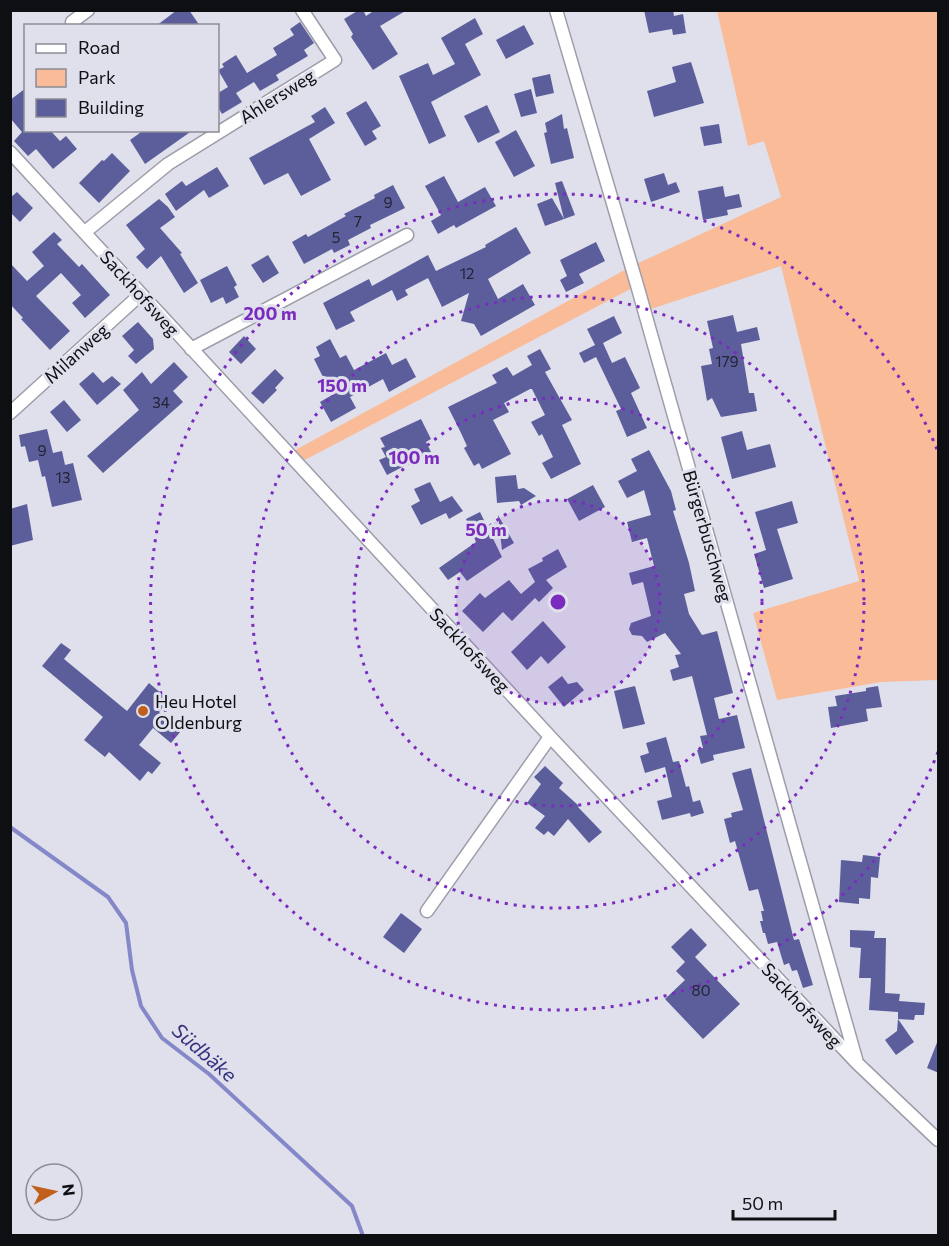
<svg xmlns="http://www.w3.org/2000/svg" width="949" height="1246" font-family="Commissioner,sans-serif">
	<rect width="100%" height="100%" fill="#dfe0ec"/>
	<path fill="#fabb98" d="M717 11H938V680L881 682 777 700 753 613 859 581 781 266 645 311 638 285 299 463 290 453 632 266 781 197 764 141 748 146Z"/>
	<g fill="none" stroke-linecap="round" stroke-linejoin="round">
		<path stroke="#8487c8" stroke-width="4" d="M10 827 108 897 126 923 132 970 141 1006 162 1038 209 1074 352 1206 363 1236"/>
	</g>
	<path fill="#5c5e9b" d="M177 10H189L200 26H156Z
		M359 10H363L366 16 375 10H407L380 26 398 54 373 70 351 37 353 34 344 19Z
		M644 10H673L674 16 683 14 686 33 673 35 672 29 649 33Z
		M475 18 483 34 465 44 481 75 431 102 446 136 429 144 399 76 428 63 433 75 455 64 441 38Z
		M300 22 314 43 304 50 308 56 276 75 279 80 260 91 254 82 236 93 242 102 222 114 218 107V93L228 87 218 70 224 67 222 64 236 55 247 73 277 55 273 48 294 35 290 29Z
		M524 25 534 44 506 59 496 40Z
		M691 62 704 103 654 117 647 91 676 82 672 67Z
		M550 74 554 93 536 97 532 78Z
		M26 88V130H50L60 141 66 136 77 149 53 169 36 149 28 156 14 141 22 132 10 118V100Z
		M531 89 537 113 521 117 514 94Z
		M366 101 381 126 372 131 377 139 365 146 346 113Z
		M487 105 500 132 478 143 464 116Z
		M325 107 335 123 309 139 331 180 301 196 288 173 264 185 249 158 315 122 311 116Z
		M562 114 564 129 567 128 574 158 551 164 544 133 547 132 545 123Z
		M719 124 722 143 704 146 700 127Z
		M144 130H193L145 164 130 140Z
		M516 130 535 166 514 177 495 142Z
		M112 153 130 171 99 203 79 183 102 160 104 161Z
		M217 167 229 186 209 198 204 190 176 211 165 194 182 181 186 186Z
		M664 173 668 185 676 182 680 192 651 202 644 179Z
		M444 176 458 202 485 187 496 206 456 228 454 225 438 234 431 221 441 215 425 186Z
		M562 181 575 215 564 219 555 183Z
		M393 185 405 208 370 225 371 228 348 240 350 245 334 253 332 249 304 264 292 242 306 234 308 237 346 216 344 214 375 198 374 195Z
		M723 186 725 197 739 194 742 207 727 210 728 215 703 220 698 191Z
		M17 192 33 208 20 222 10 212V198Z
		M552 198 564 219 545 226 537 204Z
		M159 199 168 207 175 217 160 228 182 253 180 254 198 283 184 293 161 256 147 269 136 257 145 249 126 225Z
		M516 227 531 253 488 279 498 299 523 284 535 305 481 336 474 324 461 321 469 293 442 307 428 278 405 290 408 295 397 301 392 290 350 312 355 321 336 330 323 303 369 279 372 286 428 255 436 271 486 247 485 245Z
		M54 232 62 240 57 244 79 267 82 264 110 295 85 318 72 303 81 295 61 273 36 296 70 331 50 350 21 319 23 318 10 304V263L27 281 44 266 32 252Z
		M596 242 605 261 579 274 584 283 566 292 560 280 567 276 560 260Z
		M268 255 279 273 263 283 251 265Z
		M227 266 237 285 234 287 239 297 226 304 223 297 211 303 200 280Z
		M733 315 737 332 757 327 760 340 741 344 749 393H754L757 411 721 417 712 398 707 401 701 366 712 364 709 349 713 348 707 321Z
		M614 316 622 333 603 343 612 363 625 357 640 388 631 393 647 428 627 437 616 411 621 409 596 357 584 363 579 353 595 345 587 329Z
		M138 322 153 339 154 349 136 364 128 356 134 350 122 336Z
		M244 336 256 349 241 364 229 352Z
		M330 339 340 358 346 355 354 370 386 353 392 365 406 358 416 377 389 392 383 379 350 397 356 408 331 422 320 402 332 395 314 359 320 356 316 347Z
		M540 349 551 369 545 372 572 420 562 425 581 464 551 479 542 463 553 457 542 434 539 436 531 422 545 415 532 389H530L504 403 509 412 493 420 511 454 482 469 479 463 474 466 464 448 467 446 461 433 448 407 497 383 492 375 507 367 513 376 532 365 527 356Z
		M174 362 188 377 173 391 183 402 103 473 87 456 139 410 123 390 142 372 151 384Z
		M275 369 284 378 275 388 277 390 263 404 251 393Z
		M93 372 103 383 112 376 121 384 97 405 79 384Z
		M64 400 81 420 67 432 50 412Z
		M421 419 431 439 426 442 431 452 387 475 379 460 386 457 381 448 385 447 380 438Z
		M47 429 53 453 62 451 65 465 73 463 82 500 52 507 45 476 42 477 38 460 29 462 25 446 21 447 19 435Z
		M742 431 747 450 770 444 776 467 732 479 721 437Z
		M649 450 671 491 676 510 673 511 689 563 695 591 684 594 689 614 702 635 717 631 733 693 714 698 719 719 737 715 745 748 713 755 714 760 701 764 697 750 703 748 700 736 707 735 692 676 673 681 670 670 679 667 675 655 681 654 665 633 647 642 642 636 632 635 629 629 631 623 651 616 643 582 632 585 629 573 654 566 647 538 632 542 627 522 651 515 644 490 627 498 618 481 637 471 631 459Z
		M516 475 518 489 524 488 536 496 521 505 519 501 497 503 495 477Z
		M430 482 440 502 452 496 463 511 449 519 446 513 421 525 411 506 420 501 414 489Z
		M593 485 605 507 579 521 567 499Z
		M792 501 798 523 777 529 793 579 764 588 754 554 766 550 755 512Z
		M27 504 33 540 10 546V509Z
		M480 512 502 557 467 581 460 572 448 580 439 568 476 542 466 519Z
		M498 515 514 543 502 550Z
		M558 549 567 567 546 580 553 588 539 602 535 598 512 621 503 612 483 632 462 611 480 593 485 598 509 580 521 594 535 582 528 569 543 561 542 558Z
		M543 621 566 647 548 664 541 656 527 670 511 652Z
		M61 643 71 650 64 659 127 711 149 683 169 700 159 712 181 731 171 743 153 728 139 745 161 763 152 774 148 771 140 781 109 752 105 757 84 740 103 717 42 666Z
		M562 676 568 684 577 682 584 690 564 707 548 687Z
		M635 686 645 724 623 729 614 691Z
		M878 686 882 707 866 709 868 721 831 728 828 707 837 706 835 696 866 691V688Z
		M666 737 673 762 679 761 686 787 689 786 693 802 700 800 704 813 691 817 690 813 662 820 657 801 672 797 665 767 645 773 640 756 649 753 646 743Z
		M545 766 563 783 559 788 579 806 578 807 602 832 589 843 568 819 554 836 548 831 544 835 535 828 545 816 527 803 541 784 534 777Z
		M751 768 794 940 799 939 813 985 803 988 797 970 792 971 789 963 784 965 777 942 768 944 765 933H763L760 921H763L761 911H764L758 889 749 891 735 841 730 843 724 819 732 817 731 813 743 810 732 773Z
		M863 855 880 857 878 878 871 877 870 899 859 898V904L839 902 841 860 862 862Z
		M401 913 422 929 404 953 383 937Z
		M691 928 707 945 695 957 740 1004 703 1039 665 999 685 980 676 971 685 962 671 947Z
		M850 930 875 931 874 938H886L885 993 900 994 899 1001 925 1003 924 1015H915L914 1020 898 1019V1012L869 1010 871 978H859L861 948 850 947Z
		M898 1019 914 1042 896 1055 885 1040 897 1031Z
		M938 1040H939V1073L927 1068Z"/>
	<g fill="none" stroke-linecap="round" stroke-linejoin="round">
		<g stroke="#9c9da8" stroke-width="15">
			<path id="street" d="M556 10 637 285 856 1059
				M72 22 88 10
				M10 152 555 742 857 1063 938 1140
				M85 232 168 164 335 60 302 10
				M191 349 407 235
				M10 413 141 294
				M427 911 550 737"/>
		</g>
		<use href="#street" stroke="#fff" stroke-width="12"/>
	</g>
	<circle cx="558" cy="602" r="102" fill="#7b2cbf" fill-opacity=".12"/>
	<g fill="none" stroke="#7b2cbf" stroke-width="3" stroke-dasharray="3 6">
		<circle cx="558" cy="602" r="102"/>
		<circle cx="558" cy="602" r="204"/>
		<circle cx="558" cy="602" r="306"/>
		<path d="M938 752A408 408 0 1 1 938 452"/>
	</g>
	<circle fill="#c0601c" stroke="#dfe0ec" stroke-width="2" cx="143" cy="711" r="6"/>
	<g text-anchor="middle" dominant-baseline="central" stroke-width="6" stroke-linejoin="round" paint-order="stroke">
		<g font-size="15" fill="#222334">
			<text x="388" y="202">9</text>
			<text x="358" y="221">7</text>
			<text x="336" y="237">5</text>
			<text x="467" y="273">12</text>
			<text x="727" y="361">179</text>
			<text x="161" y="402">34</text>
			<text x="42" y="450">9</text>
			<text x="63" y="477">13</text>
			<text x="701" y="990">80</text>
		</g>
		<g font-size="18" fill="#0e0f12" stroke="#dfe0ec">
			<text transform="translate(277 96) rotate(-32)">Ahlersweg</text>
			<text transform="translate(140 293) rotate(48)">Sackhofsweg</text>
			<text transform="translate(76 353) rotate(-42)">Milanweg</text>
			<text transform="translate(708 536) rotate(74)">Bürgerbuschweg</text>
			<text transform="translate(470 650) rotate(47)">Sackhofsweg</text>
			<text transform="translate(802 1005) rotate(47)">Sackhofsweg</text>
		</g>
		<g font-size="18" fill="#0e0f12" stroke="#dfe0ec" text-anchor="start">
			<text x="155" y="701">Heu Hotel<tspan x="155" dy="21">Oldenburg</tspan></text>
		</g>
		<g font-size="20" font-style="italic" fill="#36317e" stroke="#dfe0ec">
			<text transform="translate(205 1052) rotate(41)">Südbäke</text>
		</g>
	</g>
	<circle cx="558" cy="602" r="9" fill="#7b2cbf" stroke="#dfe0ec" stroke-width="3"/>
	<g font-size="18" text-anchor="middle" font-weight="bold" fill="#7b2cbf" stroke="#dfe0ec" stroke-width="6" stroke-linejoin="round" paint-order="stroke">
		<text x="270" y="320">200 m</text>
		<text x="342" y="392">150 m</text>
		<text x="414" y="464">100 m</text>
		<text x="486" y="536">50 m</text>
	</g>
	<rect width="949" height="1246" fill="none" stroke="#0e0f12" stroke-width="24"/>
	<rect x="24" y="24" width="195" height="108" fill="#dfe0ec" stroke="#8b8c95" stroke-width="1.5"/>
	<rect x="36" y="44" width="30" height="9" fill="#ffffff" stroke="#8b8c95" stroke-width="1.5"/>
	<text x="78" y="54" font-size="18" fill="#0e0f12">Road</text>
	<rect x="36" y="69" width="30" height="18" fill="#fabb98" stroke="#8b8c95" stroke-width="1.5"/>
	<text x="78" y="84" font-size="18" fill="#0e0f12">Park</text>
	<rect x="36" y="99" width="30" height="18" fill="#5c5e9b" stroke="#8b8c95" stroke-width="1.5"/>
	<text x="78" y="114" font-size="18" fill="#0e0f12">Building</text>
	<g transform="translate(54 1192) rotate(82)"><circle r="28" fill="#dfe0ec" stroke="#8b8c95" stroke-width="1.5"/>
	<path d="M0-4.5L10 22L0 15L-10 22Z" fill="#c0601c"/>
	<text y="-9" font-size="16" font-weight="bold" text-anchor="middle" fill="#0e0f12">N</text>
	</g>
	<path d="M733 1210v9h102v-9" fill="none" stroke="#0e0f12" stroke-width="3"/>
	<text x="742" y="1210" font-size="18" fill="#0e0f12" stroke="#dfe0ec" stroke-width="4.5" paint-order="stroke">50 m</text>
</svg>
